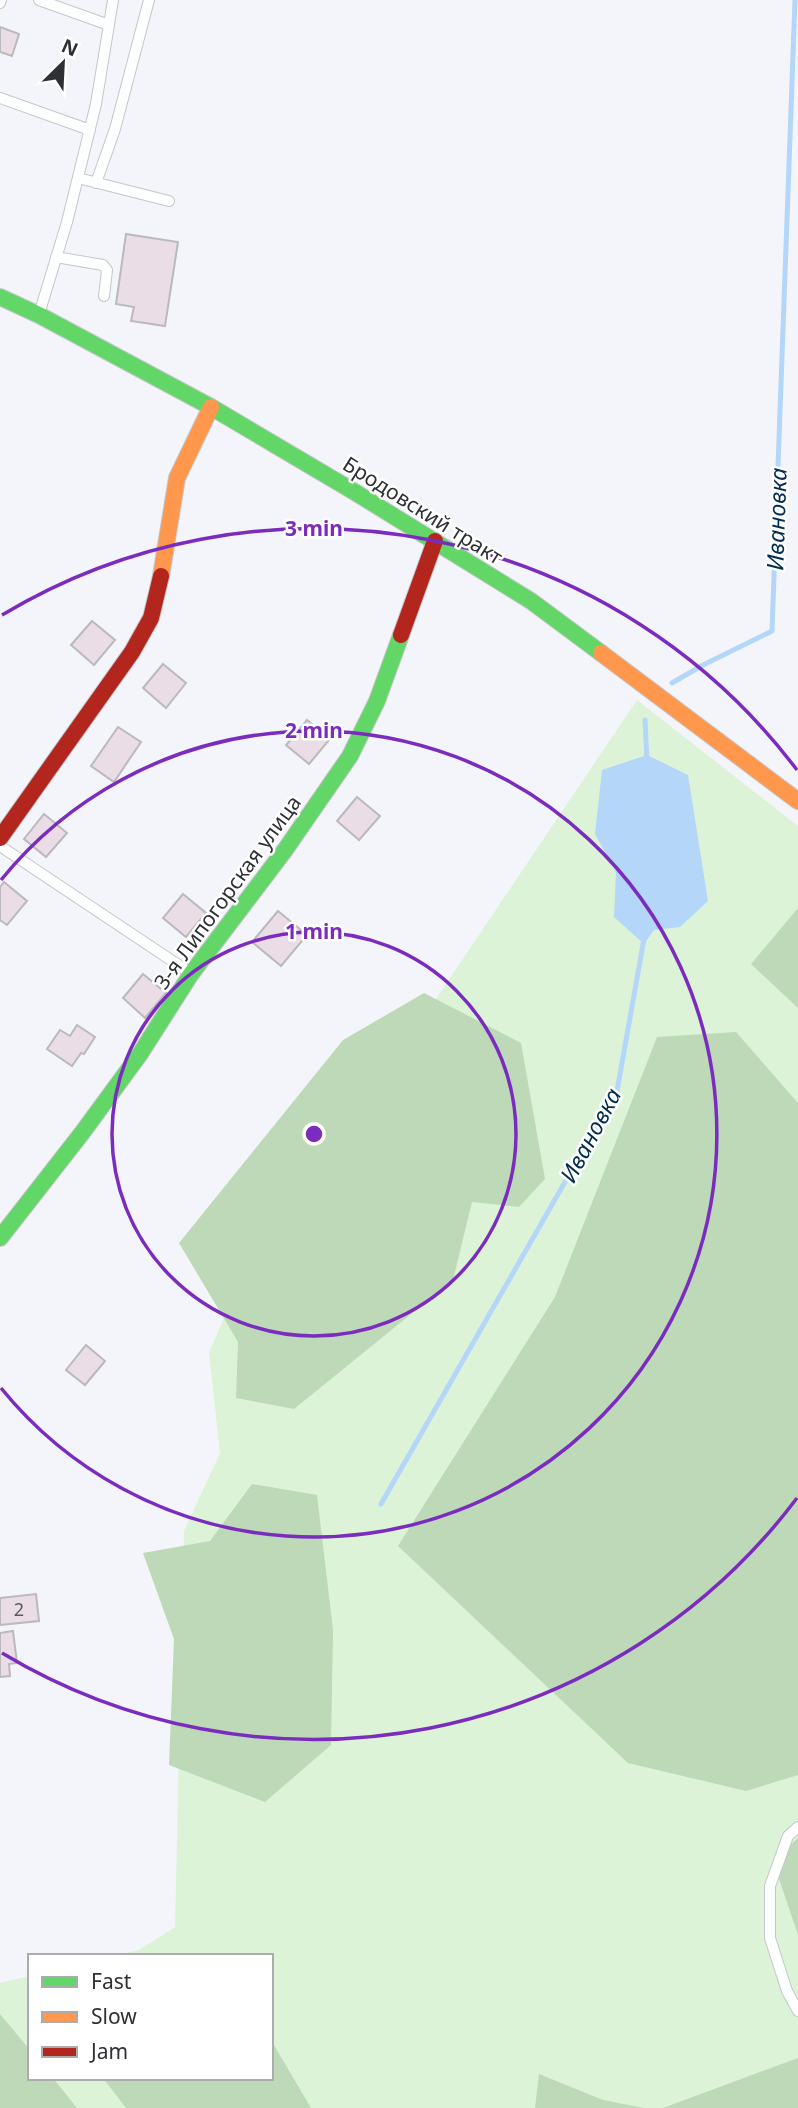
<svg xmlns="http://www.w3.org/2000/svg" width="798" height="2108" font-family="'Noto Sans',sans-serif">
	<rect width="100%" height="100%" fill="#f4f5fa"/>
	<path fill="#dcf3d8" d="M637 700 798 826V2108H0V1983L30 1976V2078H271V1956H113L139 1950 175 1927 184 1531 220 1453 209 1352 230 1305Z"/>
	<path fill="#bdd9b8" d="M798 908V1008L751 964Z
		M424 993 521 1043 545 1179 519 1207 472 1202 453 1280 294 1409 236 1398 238 1342 179 1243 343 1040Z
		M736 1032 798 1103V1775L746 1791 628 1763 398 1546 555 1297 657 1037Z
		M252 1484 317 1495 333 1630 331 1745 265 1802 169 1765 174 1639 143 1553 210 1541Z
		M798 1838V1935L773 1861Z
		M0 2014 30 2050V2078H53L77 2108H0Z
		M271 2040 311 2108H126L103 2078H271Z
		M798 2058V2108H663Z
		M539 2074 603 2100 644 2108H535Z"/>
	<path fill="#b4d6f8" d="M647 755 688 775 708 901 680 927 654 930 644 944 614 917 616 872 595 834 602 770Z"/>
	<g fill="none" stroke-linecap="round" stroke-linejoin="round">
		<path stroke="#b4d6f8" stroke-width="5" d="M672 683 703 665 772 631 795 0
			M645 720 647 761
			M381 1504 617 1091 644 939"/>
	</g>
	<path fill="#eadde5" stroke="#bab9bc" stroke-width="2" d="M0 27 19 34 12 56 0 52Z
		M126 234 178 242 165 326 131 321 134 307 116 304Z
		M92 621 115 640 94 665 71 645Z
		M163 664 186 683 166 708 143 688Z
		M307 720 330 739 309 764 286 745Z
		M118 727 141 742 114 782 91 766Z
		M357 797 380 816 359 840 337 821Z
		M44 814 67 833 46 857 24 839Z
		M4 882 27 901 7 925 0 920V887Z
		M183 894 206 913 186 937 163 918Z
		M278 911 307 935 281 966 252 942Z
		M143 974 166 993 145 1018 123 998Z
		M77 1025 95 1037 84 1054 81 1053 72 1066 47 1049 60 1030 70 1036Z
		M86 1345 105 1361 85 1385 66 1370Z
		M36 1594 39 1621 0 1625V1598Z
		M13 1631 17 1663 9 1664 10 1676 0 1677V1633Z"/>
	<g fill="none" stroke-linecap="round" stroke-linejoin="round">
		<g stroke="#c5c6cb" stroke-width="12">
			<path id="lane" d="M39 0 109 25
				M0 3 1 0
				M0 98 90 130
				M78 178 169 201
				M96 183 115 129 149 0
				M56 257 103 265 107 270 104 296
				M40 311 67 222 96 104 113 0
				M0 846 189 972
				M798 1827 788 1836 770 1886V1938L787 1991 798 2011"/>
		</g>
		<g stroke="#c5c6cb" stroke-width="18">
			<path id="fast" d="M0 297 39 315 211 407 353 491 531 601 601 653
				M0 1238 82 1133 140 1054 191 974 285 850 350 756 377 701 401 635"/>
		</g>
		<g stroke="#c5c6cb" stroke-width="18">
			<path id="slow" d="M161 576 177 478 211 407
				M601 653 798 801"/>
		</g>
		<g stroke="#c5c6cb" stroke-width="18">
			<path id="jam" d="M401 635 435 541
				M0 838 132 652 151 618 161 576"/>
		</g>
		<use href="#lane" stroke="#fdfefe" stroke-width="10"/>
		<use href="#fast" stroke="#63d668" stroke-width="16"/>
		<use href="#slow" stroke="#ff974d" stroke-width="16"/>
		<use href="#jam" stroke="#b3261e" stroke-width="16"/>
	</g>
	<g fill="none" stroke="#7b2cbf" stroke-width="3.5">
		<circle cx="314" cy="1134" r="202"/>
		<path d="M1 880A403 403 0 1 1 1 1388"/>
		<path d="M797 1498A605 605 0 0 1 2 1653M2 615A605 605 0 0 1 797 770"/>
	</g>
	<g text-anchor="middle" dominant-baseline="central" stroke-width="5" stroke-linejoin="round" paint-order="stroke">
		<g font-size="18" fill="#5d5b60">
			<text x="19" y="1609">2</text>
		</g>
		<g font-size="21" fill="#2e3034" stroke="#fff">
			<text transform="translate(423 510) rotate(32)">Бродовский тракт</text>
			<text transform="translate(227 892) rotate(-54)">3-я Липогорская улица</text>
		</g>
		<g font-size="23" font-style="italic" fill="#002d50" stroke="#fff">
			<text transform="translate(776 519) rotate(-88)">Ивановка</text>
			<text transform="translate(590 1135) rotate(-62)">Ивановка</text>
		</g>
	</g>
	<circle cx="314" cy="1134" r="10" fill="#7b2cbf" stroke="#fff" stroke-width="3.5"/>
	<g font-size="21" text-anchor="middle" font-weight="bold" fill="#7b2cbf" stroke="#fff" stroke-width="5" stroke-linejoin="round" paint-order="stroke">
		<text x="314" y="536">3 min</text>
		<text x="314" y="738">2 min</text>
		<text x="314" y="939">1 min</text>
	</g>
	<rect x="28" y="1954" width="245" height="126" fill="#ffffff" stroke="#abacae" stroke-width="2"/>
	<rect x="42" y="1977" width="35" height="10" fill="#63d668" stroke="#abacae" stroke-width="2"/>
	<text x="91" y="1989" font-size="21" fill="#2e3034">Fast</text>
	<rect x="42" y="2012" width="35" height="10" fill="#ff974d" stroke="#abacae" stroke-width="2"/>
	<text x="91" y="2024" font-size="21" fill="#2e3034">Slow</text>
	<rect x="42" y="2047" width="35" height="10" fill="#b3261e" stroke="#abacae" stroke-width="2"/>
	<text x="91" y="2059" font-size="21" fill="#2e3034">Jam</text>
	<g transform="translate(63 63) rotate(24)" stroke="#ffffff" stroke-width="5" paint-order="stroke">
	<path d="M0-5L12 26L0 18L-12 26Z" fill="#2e3034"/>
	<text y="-10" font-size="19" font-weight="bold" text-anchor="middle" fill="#2e3034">N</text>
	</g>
</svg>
